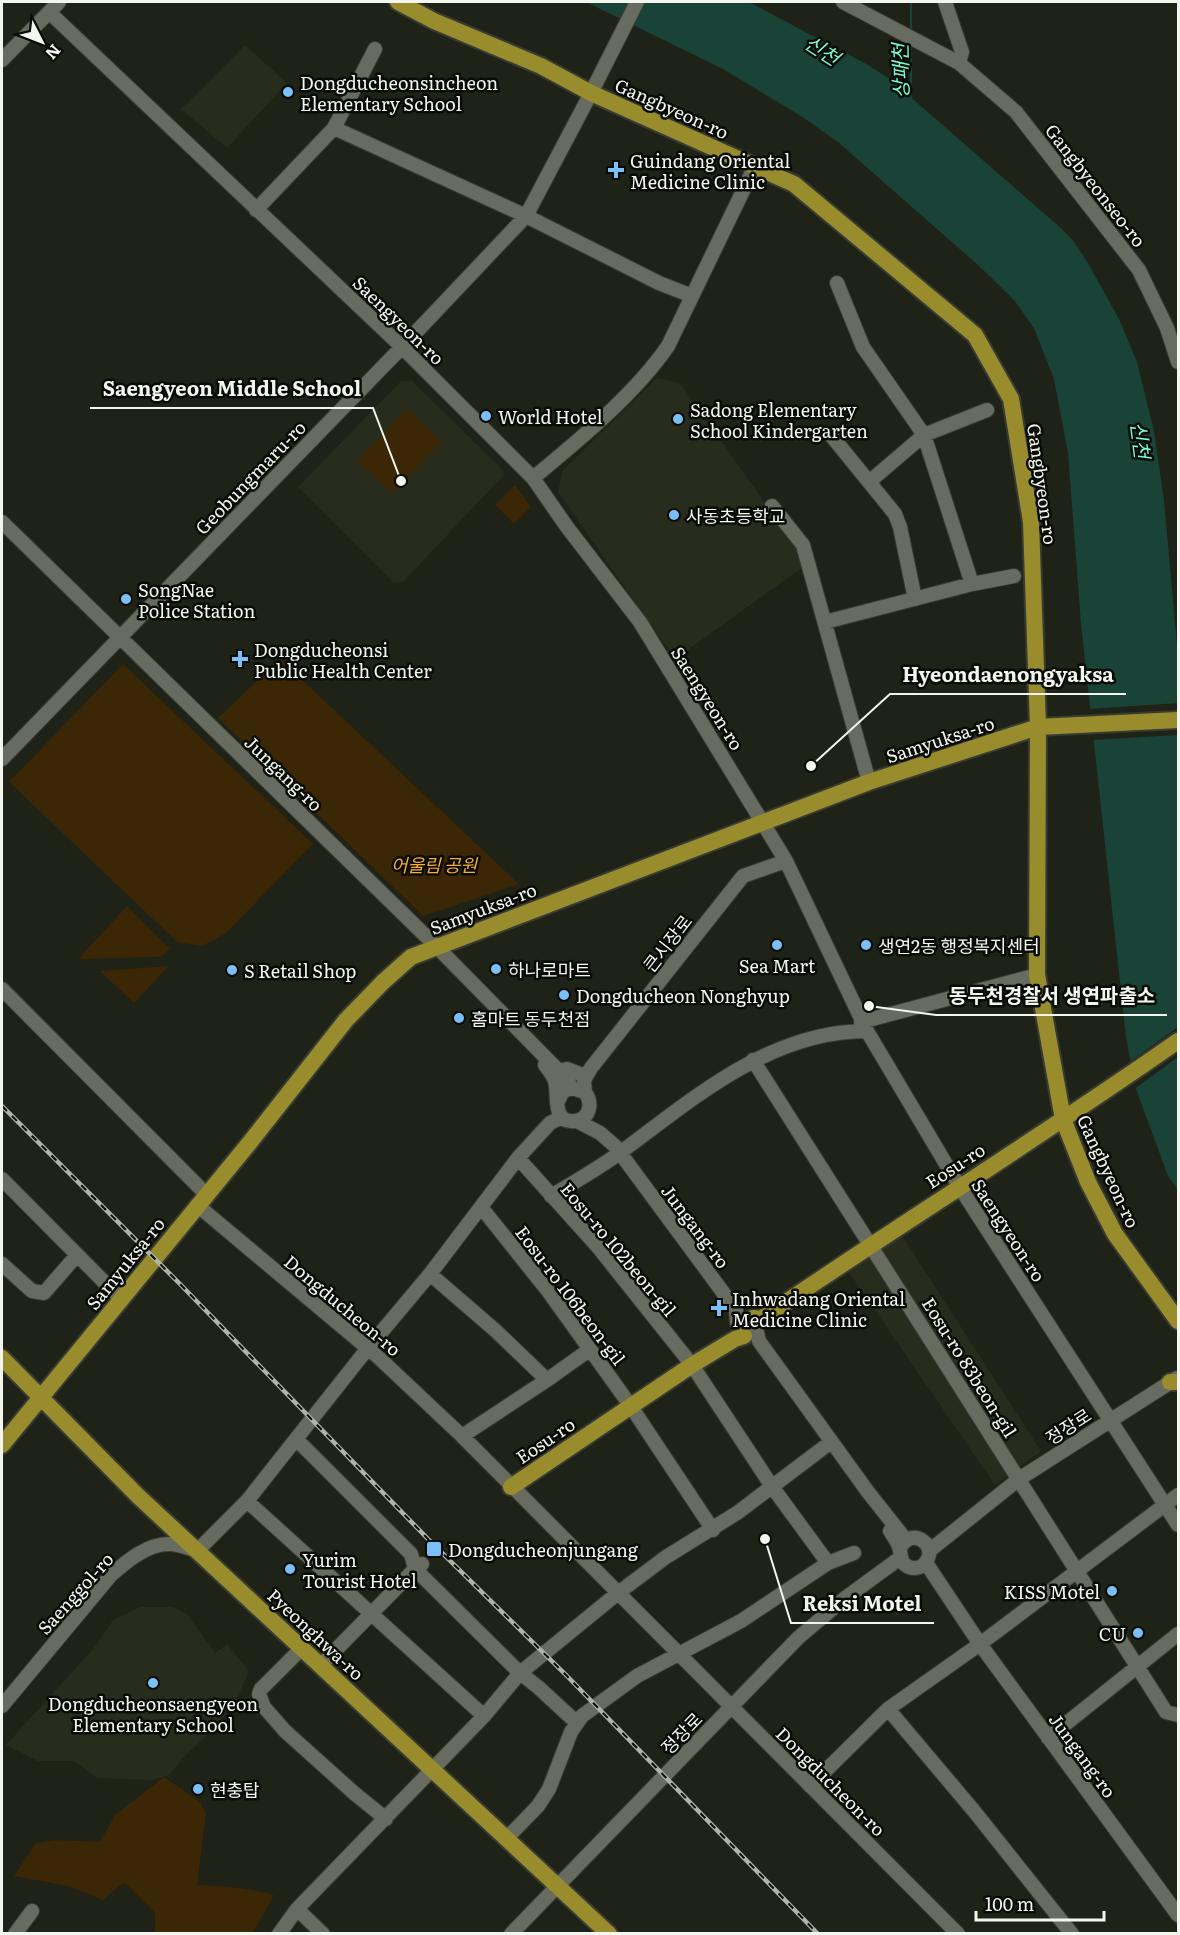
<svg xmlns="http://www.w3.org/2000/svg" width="1180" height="1935" font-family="Literata,'Noto Sans KR',serif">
	<rect width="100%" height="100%" fill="#1f2217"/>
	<path fill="#272c1c" d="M245 45 287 83 227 148 181 109Z
		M657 378 680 383 790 538 806 565 675 659 558 492 563 470Z
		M401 381H412L503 470 504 475 403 582 394 583 298 487Z
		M901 1234 1041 1451 995 1485 846 1268Z
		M140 1607H173L187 1614 215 1653 227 1644 249 1671 239 1695 218 1725 186 1755 169 1775 152 1780 97 1778 74 1761H38L6 1745 92 1650 113 1620Z"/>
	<path fill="#3b2605" d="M407 408 442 442 392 494 357 461Z
		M515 485 531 507 514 524 495 505Z
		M280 659 519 884 423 916 218 718Z
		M123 664 313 844 225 934 202 946 177 942 9 782Z
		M127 906 170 949 161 957 78 959Z
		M169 966 134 1003 100 971Z
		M164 1777 200 1802 206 1813 197 1885C224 1886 248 1888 274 1895L253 1933H155V1913L124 1882 103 1900 68 1886 14 1876 36 1843 56 1840 100 1842 115 1815Z"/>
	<path fill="#1a4337" d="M586 2H749L868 65 891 80 1062 229 1075 243 1089 265 1119 319 1137 362 1154 431 1164 500 1178 657V1190L1168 1176 1136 1089 1126 1037 1081 624 1068 453 1054 379 1034 328 1014 300 979 266 838 142 804 118 723 69Z"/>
	<path fill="#1f2217" d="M1178 703V735L1091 740 1088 709Z
		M1178 1027V1057L1133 1090 1128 1063Z"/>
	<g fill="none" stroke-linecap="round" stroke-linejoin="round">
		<path stroke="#1a4337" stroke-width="2" d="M911 2V32
			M911 43V98"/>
		<g stroke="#383b33" stroke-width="16">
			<path id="minor" d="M843 2 959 63 1016 112 1139 270 1167 328 1178 362
				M945 2 962 52 959 63
				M49 12 402 347 533 478 567 527 640 622 786 861 867 1031 959 1186 1178 1525
				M2 60 59 2
				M334 128 526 216 659 283 692 296
				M256 210 334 128 375 49
				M837 283 863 347 924 435 972 584
				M830 434 895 514 900 527 915 599
				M533 478C578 441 635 394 668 346L755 166
				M869 482 924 435 987 410
				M772 506 803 545 869 782
				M2 522 436 946 549 1061 566 1078 572 1088
				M825 622 972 584 1014 576
				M2 759 402 347 526 216 591 93 637 2
				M2 989 206 1194
				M861 1022 1037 975
				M753 1060 1166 1712 1178 1715
				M545 1065C548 1069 553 1075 555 1081 559 1094 551 1124 575 1121 590 1119 593 1103 585 1092L572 1088 563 1091 557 1103
				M559 1071 567 1069 583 1075
				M585 1092 584 1080 591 1068 743 876 786 861
				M577 1121 600 1133 615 1146 736 1310 737 1323
				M518 1158 598 1247 692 1365 773 1488 828 1563
				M2 1179 122 1300
				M551 1196C575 1182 599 1168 621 1152 694 1098 770 1031 867 1031
				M197 1205 377 1356 462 1436 958 1934
				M481 1207 548 1291 630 1405 713 1530
				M2 1264 32 1291 44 1293 77 1255
				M430 1274 496 1331 547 1380
				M756 1328 759 1341 868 1492 906 1540
				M462 1436 547 1380 589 1350
				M296 1439 411 1554 415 1569 422 1564
				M247 1501 484 1716
				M890 1531C893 1536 898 1542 899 1547 902 1555 899 1563 909 1567 925 1573 937 1551 923 1541 914 1534 905 1539 900 1548
				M929 1551 1019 1479 1177 1378
				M926 1563 980 1644 1178 1915
				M302 1648 261 1689 259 1694 264 1707 285 1731 354 1793 386 1819
				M2 1706 111 1575C127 1561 147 1544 169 1544 179 1544 188 1548 197 1551L247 1501 368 1348 430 1274 518 1158 550 1123 562 1117
				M888 1709 974 1811 1072 1934
				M577 1723 538 1687 520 1673 618 1593 666 1557 737 1513 831 1442
				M1048 1738 1178 1634
				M810 1786 888 1709 980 1644 1178 1495
				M506 1839 538 1806 549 1789 571 1732 582 1716 637 1676 741 1621 828 1563 854 1553
				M297 1909 323 1934
				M15 1934 32 1911
				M279 1934 297 1909 484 1716 520 1673 415 1569 321 1665
				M511 1934 798 1638 844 1599 900 1558"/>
		</g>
		<g stroke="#383b33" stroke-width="20">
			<path id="major" d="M398 2 434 21 541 66 591 93 794 184 975 335 1011 399 1031 522 1038 727 1037 975 1063 1119 1088 1182 1115 1234 1178 1321
				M753 1318 761 1319C899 1225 1041 1137 1178 1041
				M2 1358 138 1496 609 1934
				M1170 1382H1178
				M2 1445 251 1141 346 1020 383 982 411 957 869 782 1038 727 1178 720
				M511 1487 692 1365 735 1339 744 1336"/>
		</g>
		<use href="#minor" stroke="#686c60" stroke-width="14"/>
		<use href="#major" stroke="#988c2c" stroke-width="16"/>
		<g stroke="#b0b3aa" stroke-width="4.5">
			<path id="rail" d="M2 1106 179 1283 428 1539 567 1676 818 1934"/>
		</g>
		<use href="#rail" stroke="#090b07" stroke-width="2" stroke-dasharray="7" stroke-linecap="butt"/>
	</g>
	<g fill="#7abff8" stroke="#090b07" stroke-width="2">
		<circle cx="288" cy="92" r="6"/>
		<path d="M613 161h6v6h6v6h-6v6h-6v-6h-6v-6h6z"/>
		<circle cx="486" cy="416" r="6"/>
		<circle cx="678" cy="419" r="6"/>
		<circle cx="674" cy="515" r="6"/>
		<circle cx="126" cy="599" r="6"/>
		<path d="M237 650h6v6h6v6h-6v6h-6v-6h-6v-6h6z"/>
		<circle cx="777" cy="945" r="6"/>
		<circle cx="866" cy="945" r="6"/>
		<circle cx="496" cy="969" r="6"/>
		<circle cx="232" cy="970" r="6"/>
		<circle cx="564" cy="995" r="6"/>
		<circle cx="459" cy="1018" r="6"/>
		<path d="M716 1299h6v6h6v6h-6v6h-6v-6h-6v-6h6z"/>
		<rect x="426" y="1541" width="16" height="16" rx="3"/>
		<circle cx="290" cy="1569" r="6"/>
		<circle cx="1112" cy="1591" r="6"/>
		<circle cx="1138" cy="1633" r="6"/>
		<circle cx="153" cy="1683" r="6"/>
		<circle cx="198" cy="1789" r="6"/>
	</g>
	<g text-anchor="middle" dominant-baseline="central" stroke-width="5" stroke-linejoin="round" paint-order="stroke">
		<g font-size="18" fill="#f3f6ee" stroke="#090b07" text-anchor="start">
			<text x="300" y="82">Dongducheonsincheon<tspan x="300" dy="21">Elementary School</tspan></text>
			<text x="630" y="160">Guindang Oriental<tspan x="630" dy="21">Medicine Clinic</tspan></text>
			<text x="690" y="409">Sadong Elementary<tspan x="690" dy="21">School Kindergarten</tspan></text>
			<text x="498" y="416">World Hotel</text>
			<text x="686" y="515">사동초등학교</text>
			<text x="138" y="589">SongNae<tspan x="138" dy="21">Police Station</tspan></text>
			<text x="254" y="649">Dongducheonsi<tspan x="254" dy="21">Public Health Center</tspan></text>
			<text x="878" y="945">생연2동 행정복지센터</text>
			<text x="777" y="965" text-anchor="middle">Sea Mart</text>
			<text x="508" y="969">하나로마트</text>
			<text x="244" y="970">S Retail Shop</text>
			<text x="576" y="995">Dongducheon Nonghyup</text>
			<text x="471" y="1018">홈마트 동두천점</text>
			<text x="732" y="1298">Inhwadang Oriental<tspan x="732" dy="21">Medicine Clinic</tspan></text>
			<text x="448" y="1549">Dongducheonjungang</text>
			<text x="302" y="1559">Yurim<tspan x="302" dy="21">Tourist Hotel</tspan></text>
			<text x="1100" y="1591" text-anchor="end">KISS Motel</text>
			<text x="1126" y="1633" text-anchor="end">CU</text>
			<text x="153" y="1703" text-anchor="middle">Dongducheonsaengyeon<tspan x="153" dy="21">Elementary School</tspan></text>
			<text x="210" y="1789">현충탑</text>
		</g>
		<g font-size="18" fill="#f3f6ee" stroke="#090b07">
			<text transform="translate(672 108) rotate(24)">Gangbyeon-ro</text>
			<text transform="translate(1096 185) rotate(52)">Gangbyeonseo-ro</text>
			<text transform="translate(399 320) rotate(44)">Saengyeon-ro</text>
			<text transform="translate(250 477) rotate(-46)">Geobungmaru-ro</text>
			<text transform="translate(1043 484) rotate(82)">Gangbyeon-ro</text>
			<text transform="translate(708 698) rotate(58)">Saengyeon-ro</text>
			<text transform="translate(940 739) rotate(-18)">Samyuksa-ro</text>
			<text transform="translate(284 773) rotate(44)">Jungang-ro</text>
			<text transform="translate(483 908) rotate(-21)">Samyuksa-ro</text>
			<text transform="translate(667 943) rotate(-52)">큰시장로</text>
			<text transform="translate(955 1165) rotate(-33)">Eosu-ro</text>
			<text transform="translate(1109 1171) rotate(65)">Gangbyeon-ro</text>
			<text transform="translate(696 1226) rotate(53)">Jungang-ro</text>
			<text transform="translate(1009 1230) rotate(57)">Saengyeon-ro</text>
			<text transform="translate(619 1249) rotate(50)">Eosu-ro 102beon-gil</text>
			<text transform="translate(125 1263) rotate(-51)">Samyuksa-ro</text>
			<text transform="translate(571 1295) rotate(53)">Eosu-ro 106beon-gil</text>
			<text transform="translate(343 1305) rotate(40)">Dongducheon-ro</text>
			<text transform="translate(970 1367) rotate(58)">Eosu-ro 83beon-gil</text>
			<text transform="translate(1068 1426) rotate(-33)">정장로</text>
			<text transform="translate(545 1440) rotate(-34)">Eosu-ro</text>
			<text transform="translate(75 1593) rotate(-48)">Saenggol-ro</text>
			<text transform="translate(316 1634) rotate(43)">Pyeonghwa-ro</text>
			<text transform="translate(681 1733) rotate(-46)">정장로</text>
			<text transform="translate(1083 1755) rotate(54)">Jungang-ro</text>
			<text transform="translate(831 1781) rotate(45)">Dongducheon-ro</text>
		</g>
		<g font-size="18" font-style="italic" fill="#faae2d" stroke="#090b07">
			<text x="434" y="864">어울림 공원</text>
		</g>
		<g font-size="20" font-style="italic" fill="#7afad5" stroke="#090b07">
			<text transform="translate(823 49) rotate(33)">신천</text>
			<text transform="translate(899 71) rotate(-91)">상패천</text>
			<text transform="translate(1142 440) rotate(83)">신천</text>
		</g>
	</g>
	<path fill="none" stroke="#f3f6ee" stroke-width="2" d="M401 481L373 408H90M811 766L890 694H1126M869 1006L936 1015H1167M765 1539L791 1623H934"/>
	<g fill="#f3f6ee" stroke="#090b07" stroke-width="2">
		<circle cx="401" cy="481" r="6"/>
		<circle cx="811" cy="766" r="6"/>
		<circle cx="869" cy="1006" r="6"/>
		<circle cx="765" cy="1539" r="6"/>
	</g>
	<g font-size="20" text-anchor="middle" font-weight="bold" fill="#f3f6ee" stroke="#090b07" stroke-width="5" stroke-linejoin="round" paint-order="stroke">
		<text x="232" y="396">Saengyeon Middle School</text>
		<text x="1008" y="682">Hyeondaenongyaksa</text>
		<text x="1052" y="1003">동두천경찰서 생연파출소</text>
		<text x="862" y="1611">Reksi Motel</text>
	</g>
	<rect width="1180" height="1935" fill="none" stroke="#f3f6ee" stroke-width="6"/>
	<g transform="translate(42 42) rotate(132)" stroke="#090b07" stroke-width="4.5" paint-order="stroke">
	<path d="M0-4.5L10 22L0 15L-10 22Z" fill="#f3f6ee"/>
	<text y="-9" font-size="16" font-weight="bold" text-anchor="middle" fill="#f3f6ee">N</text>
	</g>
	<path d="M976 1911v9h128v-9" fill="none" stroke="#f3f6ee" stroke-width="3"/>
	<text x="985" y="1911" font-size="18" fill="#f3f6ee" stroke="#090b07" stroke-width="4.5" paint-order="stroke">100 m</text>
</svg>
